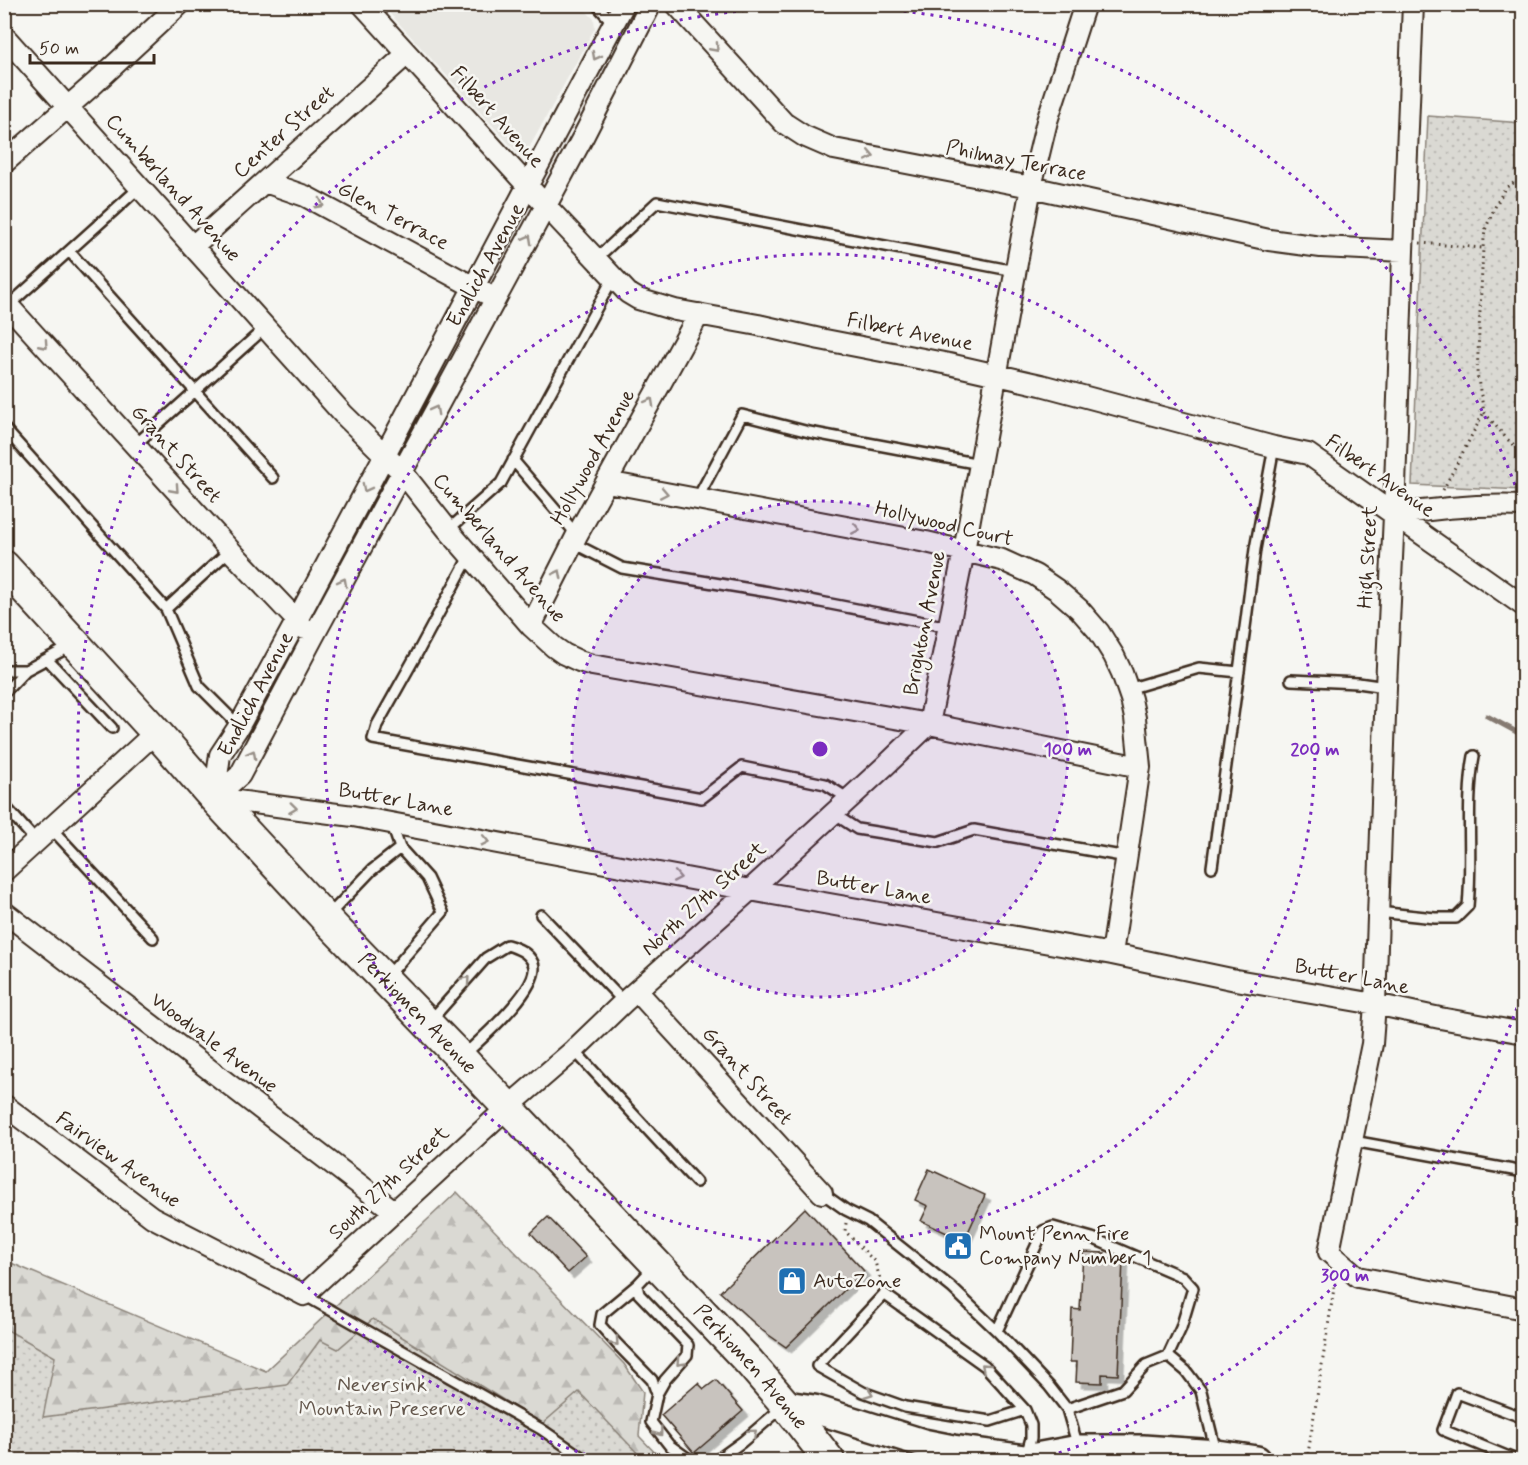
<svg xmlns="http://www.w3.org/2000/svg" width="1528" height="1465" font-family="Mynerve,sans-serif">
	<defs>
		<pattern id="forest-firs" width="22" height="20" patternUnits="userSpaceOnUse" patternTransform="scale(1.5)"><rect width="22" height="20" fill="#dad9d3"/><path d="M5 1l3.5 6h-7zM16 11l3.5 6h-7z" fill="#bcbab5"/></pattern>
		<pattern id="park-dots" width="8" height="8" patternUnits="userSpaceOnUse" patternTransform="scale(1.5)"><rect width="8" height="8" fill="#dad9d3"/><path d="M2 2h.1M6 6h.1" fill="none" stroke="#bcbab5" stroke-width="1.8" stroke-linecap="round"/></pattern>
		<filter id="shadow"><feDropShadow dx="5.5" dy="5.5" stdDeviation="0" flood-color="#0004"/></filter>
	</defs>
	<rect width="100%" height="100%" fill="#f6f6f2"/>
	<filter id="ink" filterUnits="userSpaceOnUse"><feTurbulence type="fractalNoise" baseFrequency=".0167" numOctaves="2"/><feDisplacementMap in="SourceGraphic" scale="12" xChannelSelector="R" yChannelSelector="G"/><feConvolveMatrix kernelMatrix="1 2 1 2 8 2 1 2 1" color-interpolation-filters="sRGB"/></filter>
	<g filter="url(#ink)">
		<path fill="#e8e7e2" d="M382 5H580L594 19 595 28 523 159Z"/>
		<path fill="url(#forest-firs)" stroke="#8a8278" stroke-width="1.5" d="M457 1192 624 1364 643 1392 639 1436 662 1460H5L4 1260 266 1371Z"/>
		<path fill="url(#park-dots)" stroke="#8a8278" stroke-width="1.5" d="M1428 116 1523 123V490L1412 485Z
			M373 1319 542 1424 579 1392 644 1460H5L4 1328 55 1357 43 1417 287 1385 320 1340 338 1349Z"/>
		<g fill="none" stroke-linecap="round" stroke-linejoin="round">
			<path stroke="#857a71" stroke-width="5" d="M1487 716 1524 736"/>
		</g>
		<path fill="#c8c3be" stroke="#3b2a1e" stroke-width="1.5" filter="url(#shadow)" d="M929 1169 985 1195 964 1241 921 1221 928 1206 915 1200Z
			M805 1208 864 1271 786 1347 763 1331 720 1292Z
			M548 1217 586 1257 568 1273 531 1233Z
			M1083 1252 1105 1253 1104 1259 1123 1260 1118 1375 1102 1374V1383L1076 1382 1077 1362H1070L1072 1309 1080 1310Z
			M716 1380 743 1411 694 1453 661 1415 698 1383 704 1389Z"/>
		<g fill="none" stroke-linecap="round" stroke-linejoin="round">
			<g stroke="#3b2a1e" stroke-width="14">
				<path id="service" d="M596 4 613 23
					M69 251 273 478
					M596 259 657 202 1015 271
					M8 306 140 187
					M4 428 166 609 199 686 239 726
					M135 445 265 328
					M513 460 577 535
					M697 499 742 415 809 432 980 464
					M448 530 501 483 613 278
					M573 543 622 568 769 592 949 627
					M470 555 419 650 377 725 373 739 702 798 742 767 825 784 849 799
					M166 609 230 550
					M47 659 112 728
					M4 670H26L71 646
					M1291 680 1358 683 1386 687
					M1128 689 1199 668 1239 672
					M4 693 26 670
					M4 805 36 841
					M834 814 857 829 938 842 974 830 1127 857
					M51 828 153 938
					M1212 867 1246 620 1255 549 1274 447
					M1378 912 1435 918H1456L1468 906C1473 856 1465 805 1474 756
					M541 915 624 1002
					M328 916 372 870 400 848
					M388 976 443 912 427 878 400 848 392 825
					M431 1020 486 958 507 945C517 948 528 952 533 963 543 986 480 1040 464 1055
					M574 1050 696 1182
					M1353 1141 1524 1172
					M822 1193 846 1210 868 1221 952 1288 997 1331 1049 1386 1067 1409 1078 1447
					M653 1268 637 1285 602 1314 600 1325 617 1344 652 1380 657 1394
					M637 1285 639 1294 688 1345 687 1355 665 1380 657 1394 651 1422 669 1445 690 1460
					M304 1295 541 1429 586 1460
					M997 1331 1043 1231 1053 1227 1092 1238 1183 1277 1193 1288 1181 1328 1168 1356
					M1067 1409 1123 1390 1146 1365 1168 1356 1186 1371 1201 1391 1216 1452
					M1025 1410 990 1421 905 1407 863 1392 817 1366 884 1294 985 1366 1025 1410 1031 1425V1438L1026 1456
					M717 1460 742 1442 783 1407
					M1516 1460 1443 1430 1457 1393 1524 1418"/>
			</g>
			<g stroke="#3b2a1e" stroke-width="24">
				<path id="minor" d="M362 4 546 206 628 293 638 299 675 310 758 325 820 339 949 364 1041 385 1274 447 1308 454 1524 606
					M676 4 784 123 804 136 834 149 1031 187 1269 240 1321 247 1403 251
					M1413 4 1403 251 1394 515 1386 687 1375 1004 1372 1044 1329 1252 1358 1277 1524 1309
					M4 36 343 414 403 473 448 530 531 626 554 647 564 654 579 661 592 665 929 724 1140 767
					M4 163 95 83 180 4
					M265 182 305 196 485 293
					M193 246 407 54
					M4 301 230 550 305 629
					M607 482 926 542 1002 560 1035 575 1057 590 1079 609 1099 632 1114 656 1122 673 1131 699 1135 718 1140 767 1112 954
					M1394 515C1437 508 1480 504 1524 506
					M531 626 577 535 699 314
					M214 798 353 816 750 890 1112 954 1236 980 1375 1004 1440 1018 1524 1033
					M214 798 240 775 313 637 583 137 651 4
					M214 798 220 755 239 726 297 620 624 4
					M4 871 156 732
					M4 912 394 1211
					M637 991 822 1193
					M4 1105 152 1217 304 1295 508 1107 574 1050 624 1002 750 890 885 766 929 724 964 551 1031 187 1047 121 1085 4"/>
			</g>
			<g stroke="#3b2a1e" stroke-width="32">
				<path id="secondary" d="M786 1405 814 1409 923 1443 953 1449 1025 1459 1079 1449H1143L1217 1454 1257 1460"/>
			</g>
			<g stroke="#3b2a1e" stroke-width="34">
				<g id="primary">
					<path id="s1" d="M4 566 156 732 214 798 325 918 461 1058 749 1362 786 1405 829 1460"/>
				</g>
			</g>
			<path stroke="#3b2a1e" stroke-width="3" stroke-dasharray="1.5 4.5" stroke-linecap="butt" d="M1524 177 1505 188 1494 209 1485 230 1483 248 1477 374 1484 412 1507 439 1524 453
				M1420 243 1482 248
				M1443 490 1484 412
				M846 1223 845 1231 875 1262 881 1282
				M1307 1460 1335 1282"/>
			<use href="#service" stroke="#f6f6f2" stroke-width="9"/>
			<use href="#minor" stroke="#f6f6f2" stroke-width="20"/>
			<use href="#secondary" stroke="#f6f6f2" stroke-width="27"/>
			<use href="#primary" stroke="#f6f6f2" stroke-width="30"/>
		</g>
		<defs><path id="oneway-chevron" d="M-2-3.5L2.5 0L-2 3.5" fill="none" stroke-width="1.6" stroke-linecap="round" stroke-linejoin="round" transform="scale(1.5)"/></defs>
		<g stroke="#989088">
			<use href="#oneway-chevron" transform="translate(715 48) rotate(48)"/>
			<use href="#oneway-chevron" transform="translate(596 56) rotate(118)"/>
			<use href="#oneway-chevron" transform="translate(870 156) rotate(12)"/>
			<use href="#oneway-chevron" transform="translate(320 204) rotate(28)"/>
			<use href="#oneway-chevron" transform="translate(528 239) rotate(-61)"/>
			<use href="#oneway-chevron" transform="translate(44 345) rotate(48)"/>
			<use href="#oneway-chevron" transform="translate(650 402) rotate(-61)"/>
			<use href="#oneway-chevron" transform="translate(435 410) rotate(-62)"/>
			<use href="#oneway-chevron" transform="translate(366 488) rotate(118)"/>
			<use href="#oneway-chevron" transform="translate(175 489) rotate(48)"/>
			<use href="#oneway-chevron" transform="translate(664 493) rotate(11)"/>
			<use href="#oneway-chevron" transform="translate(856 529) rotate(11)"/>
			<use href="#oneway-chevron" transform="translate(558 574) rotate(-63)"/>
			<use href="#oneway-chevron" transform="translate(343 582) rotate(-62)"/>
			<use href="#oneway-chevron" transform="translate(252 754) rotate(-62)"/>
			<use href="#oneway-chevron" transform="translate(293 808) rotate(7)"/>
			<use href="#oneway-chevron" transform="translate(485 841) rotate(11)"/>
			<use href="#oneway-chevron" transform="translate(677 877) rotate(11)"/>
			<use href="#oneway-chevron" transform="translate(466 980) rotate(-49)"/>
			<use href="#oneway-chevron" transform="translate(615 1342) rotate(48)"/>
			<use href="#oneway-chevron" transform="translate(680 1362) rotate(133)"/>
			<use href="#oneway-chevron" transform="translate(985 1367) rotate(-138)"/>
			<use href="#oneway-chevron" transform="translate(869 1393) rotate(21)"/>
			<use href="#oneway-chevron" transform="translate(659 1432) rotate(53)"/>
			<use href="#oneway-chevron" transform="translate(753 1433) rotate(-40)"/>
		</g>
	</g>
	<circle cx="820" cy="749" r="248" fill="#7b2cbf" fill-opacity=".12"/>
	<g fill="none" stroke="#7b2cbf" stroke-width="3" stroke-dasharray="3 6">
		<circle cx="820" cy="749" r="248"/>
		<circle cx="820" cy="749" r="495"/>
		<path d="M1523 991A743 743 0 0 1 1037 1460M603 1460A743 743 0 1 1 1523 507"/>
	</g>
	<defs>
		<g id="civic-square" transform="scale(1.5)"><rect x="-9" y="-9" width="18" height="18" rx="4" fill="#1f6fb2" stroke="#f6f6f2"/><path d="M-.6-6.5H3V-4.5H.6V-3L4-1V1h2V6H-6V1h2V-1L-.6-3ZM-1.2 2.5V6h2.4V2.5Z" fill="#fff"/></g>
		<g id="shop-square" transform="scale(1.5)"><rect x="-9" y="-9" width="18" height="18" rx="4" fill="#1f6fb2" stroke="#f6f6f2"/><path d="M-5-2.5h2.3a2.7 3.5 0 0 1 5.4 0H5L5.5 6h-11ZM-1.5-2.5h3a1.5 2.3 0 0 0-3 0Z" fill="#fff"/></g>
	</defs>
	<g fill-rule="evenodd">
		<use href="#civic-square" x="958" y="1246"/>
		<use href="#shop-square" x="792" y="1281"/>
	</g>
	<g text-anchor="middle" dominant-baseline="central" stroke-width="5" stroke-linejoin="round" paint-order="stroke">
		<g font-size="21" fill="#3b2a1e" stroke="#f6f6f2">
			<text transform="translate(497 117) rotate(48)">Filbert Avenue</text>
			<text transform="translate(284 132) rotate(-42)">Center Street</text>
			<text transform="translate(1016 161) rotate(11)">Philmay Terrace</text>
			<text transform="translate(173 188) rotate(48)">Cumberland Avenue</text>
			<text transform="translate(393 216) rotate(28)">Glen Terrace</text>
			<text transform="translate(486 265) rotate(-61)">Endlich Avenue</text>
			<text transform="translate(910 332) rotate(11)">Filbert Avenue</text>
			<text transform="translate(176 454) rotate(48)">Grant Street</text>
			<text transform="translate(593 457) rotate(-61)">Hollywood Avenue</text>
			<text transform="translate(1380 476) rotate(35)">Filbert Avenue</text>
			<text transform="translate(944 524) rotate(13)">Hollywood Court</text>
			<text transform="translate(499 548) rotate(49)">Cumberland Avenue</text>
			<text transform="translate(1368 557) rotate(-87)">High Street</text>
			<text transform="translate(925 623) rotate(-79)">Brighton Avenue</text>
			<text transform="translate(256 694) rotate(-62)">Endlich Avenue</text>
			<text transform="translate(396 800) rotate(10)">Butter Lane</text>
			<text transform="translate(874 888) rotate(10)">Butter Lane</text>
			<text transform="translate(704 899) rotate(-42)">North 27th Street</text>
			<text transform="translate(1352 977) rotate(11)">Butter Lane</text>
			<text stroke="none"><textPath href="#s1" startOffset="609">Perkiomen Avenue</textPath></text>
			<text transform="translate(214 1043) rotate(37)">Woodvale Avenue</text>
			<text transform="translate(747 1076) rotate(48)">Grant Street</text>
			<text transform="translate(118 1160) rotate(36)">Fairview Avenue</text>
			<text transform="translate(389 1183) rotate(-43)">South 27th Street</text>
			<text stroke="none"><textPath href="#s1" startOffset="1095">Perkiomen Avenue</textPath></text>
		</g>
		<g font-size="21" fill="#3b2a1e" stroke="#f6f6f2" text-anchor="start">
			<text x="979" y="1234">Mount Penn Fire<tspan x="979" dy="24">Company Number 1</tspan></text>
			<text x="813" y="1281">AutoZone</text>
		</g>
		<g font-size="21" fill="#63564b" stroke="#f6f6f2">
			<text x="382" y="1385">Neversink<tspan x="382" dy="24">Mountain Preserve</tspan></text>
		</g>
	</g>
	<circle cx="820" cy="749" r="9" fill="#7b2cbf" stroke="#f6f6f2" stroke-width="3"/>
	<g font-size="18" text-anchor="middle" font-weight="bold" fill="#7b2cbf" stroke="#f6f6f2" stroke-width="5" stroke-linejoin="round" paint-order="stroke">
		<text x="1068" y="755">100 m</text>
		<text x="1315" y="755">200 m</text>
		<text x="1345" y="1281">300 m</text>
	</g>
	<rect width="1528" height="1465" fill="none" stroke="#f6f6f2" stroke-width="24"/>
	<rect x="12" y="12" width="1504" height="1441" fill="none" stroke="#3b2a1e" stroke-width="2" filter="url(#ink)"/>
	<path d="M30 54v9h124v-9" fill="none" stroke="#3b2a1e" stroke-width="3"/>
	<text x="39" y="54" font-size="18" fill="#3b2a1e" stroke="#f6f6f2" stroke-width="4.5" paint-order="stroke">50 m</text>
</svg>
